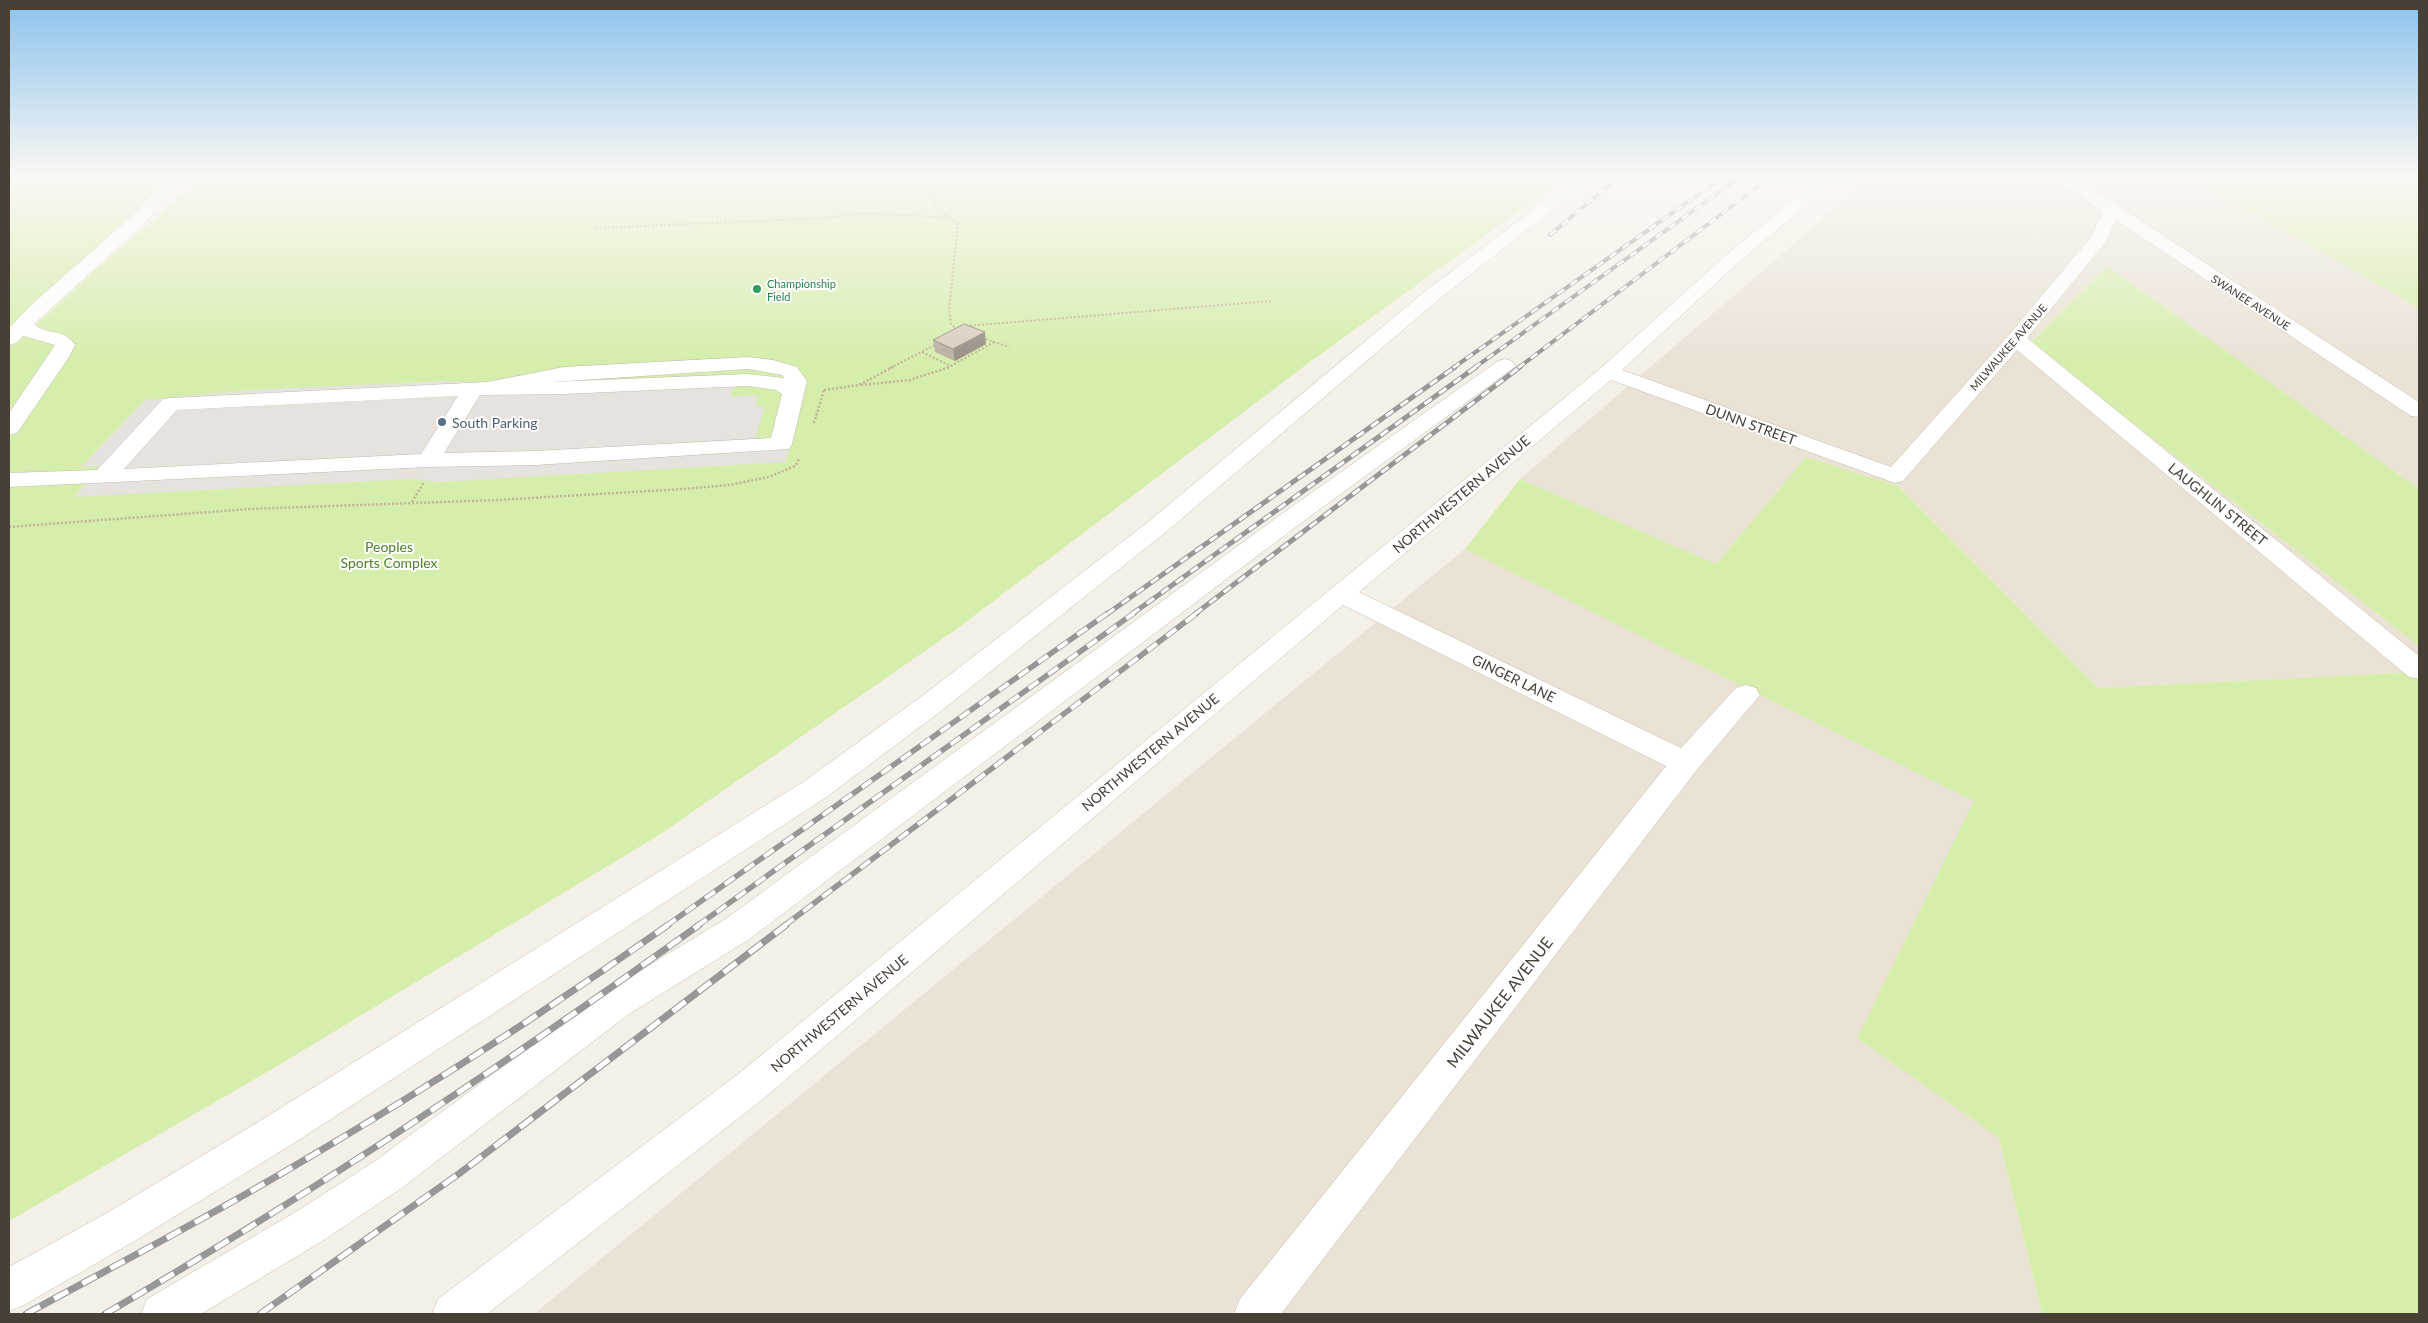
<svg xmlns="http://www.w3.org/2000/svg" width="2428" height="1323" font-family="Lato,sans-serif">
	<rect width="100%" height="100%" fill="#f5f0e7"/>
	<path fill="#eae2d5" d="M1874 175H2187L2419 308V489L2107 266 2030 343 2419 646V672L2098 688 1898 486 1806 457 1716 564 1520 479Z
		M1465 549 1975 801 1857 1038 1999 1138 2042 1314H534Z"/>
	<path fill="#d5eeac" d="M9 175H175L9 333Z
		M205 175H1569L1307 364 954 631 659 835 274 1068 9 1221V345L15 344 92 273Z
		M2187 175H2419V308Z
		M2107 266 2419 489V646L2030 343Z
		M1806 457 1898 486 2098 688 2419 672V1314H2042L1999 1138 1857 1038 1974 801 1465 549 1520 479 1716 564Z"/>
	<path fill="#e6e3df" d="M738 375 730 397 758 395 756 407 765 406 755 439 794 437 785 462 439 482 410 479 74 497 101 466 81 467 145 400 247 390 445 381 534 384Z"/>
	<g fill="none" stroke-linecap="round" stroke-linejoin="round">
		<g stroke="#c5baac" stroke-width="1">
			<path id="minor" d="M169 175H186L145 223 34 324C47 336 63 327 75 345L69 357 17 433 9 435V413L55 345 23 336 16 343 9 345V328L31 305 133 215Z
				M1579 175H1597L1437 301 1166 532 941 711 825 798 291 1145 133 1242 24 1305 9 1311V1267L105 1214 263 1119 803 782 921 697 1148 522 1423 293Z
				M1823 175H1841L1738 263 1622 370 1891 467 2009 335 2091 237 2103 212 2051 175H2070L2419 402V417L2411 416 2116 220 2105 243 2027 338 2419 656V679L2409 677 2017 350 1903 481 1895 483 1611 380 1359 592 1681 748 1736 688 1746 685 1756 688 1760 695 1696 771 1281 1314H1234L1240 1299 1666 766 1343 605 763 1099 487 1314H432L438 1299 737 1075 1601 368 1726 255Z
				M748 357 773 360 797 367 807 381 792 444 789 449 535 465 428 467 9 487V473L97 470 163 399 171 398 487 382 564 367ZM748 369 782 375 784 378 747 374 552 382ZM747 386 776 390 782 394 771 438 535 451 444 453 480 395 563 394ZM458 396 421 454 124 469 177 410Z
				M1505 359 1512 361 1515 365 1512 369 1301 523 748 940 629 1014 403 1187 327 1238 201 1314H141L147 1299 299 1210 375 1161 605 992 724 920 1283 513 1498 361Z"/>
		</g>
		<path stroke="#c5b298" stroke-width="2" stroke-dasharray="2 2" stroke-linecap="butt" d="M934 175C932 208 930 205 958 223L949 310 951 324 957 329
			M596 228 824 218 865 213 952 218
			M966 326 1271 301
			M982 338 1009 347
			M922 352 951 366
			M890 368 937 344
			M947 368 994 342"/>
		<path stroke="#c5b298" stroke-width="2.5" stroke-dasharray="2 2" stroke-linecap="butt" d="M861 385 910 380 950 367
			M824 390 859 385 893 367
			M814 423 824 390
			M412 502 424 482
			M9 527 249 509 497 500 683 489 729 485 769 477 795 466 799 459"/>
		<use href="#minor" fill="#fff" fill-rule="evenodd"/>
		<g stroke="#979797" stroke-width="4">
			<path id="rail-far3" d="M1550 235 1621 175
				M1453 368 1726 175
				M1474 368 1743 175
				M1518 368 1773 175"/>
		</g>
		<g stroke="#979797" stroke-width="5">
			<path id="rail-far2" d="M1107 614 1455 367
				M1132 614 1476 367
				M1195 614 1520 367"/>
		</g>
		<g stroke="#979797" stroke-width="5.5">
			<path id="rail-far1" d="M666 926 1108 613
				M697 926 1134 613
				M784 926 1197 613"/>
		</g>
		<g stroke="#979797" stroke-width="7">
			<path id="rail" d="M26 1314C112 1267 199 1222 284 1172 415 1096 544 1013 668 925
				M105 1314C310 1195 507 1063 699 925
				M260 1314 460 1173 786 925"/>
		</g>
		<use href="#rail-far3" stroke="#fff" stroke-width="2.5" stroke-dasharray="8" stroke-linecap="butt"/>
		<use href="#rail-far2" stroke="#fff" stroke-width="3" stroke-dasharray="9" stroke-linecap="butt"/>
		<use href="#rail-far1" stroke="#fff" stroke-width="4" stroke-dasharray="12" stroke-linecap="butt"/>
		<use href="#rail" stroke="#fff" stroke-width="5" stroke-dasharray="16" stroke-linecap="butt"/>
	</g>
	<path fill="#bcb1a3" d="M933 340 986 344 955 361 935 352Z"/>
	<path fill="#999085" d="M985 332 986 344 955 361 953 349Z"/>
	<path fill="#dbcebe" stroke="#999085" d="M964 324 985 332 953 349 933 340Z"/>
	<linearGradient id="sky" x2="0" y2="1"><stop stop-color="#8ac3ee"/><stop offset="0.49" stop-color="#faf8f4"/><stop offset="1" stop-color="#faf8f4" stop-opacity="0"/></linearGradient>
	<rect width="2428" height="360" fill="url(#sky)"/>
	<circle fill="#2e9e5b" stroke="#fff" stroke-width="2" cx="757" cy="289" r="5"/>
	<circle fill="#5c6f8a" stroke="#fff" stroke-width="2" cx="442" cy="422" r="5"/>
	<g text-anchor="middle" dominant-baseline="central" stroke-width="4" stroke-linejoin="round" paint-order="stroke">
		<g font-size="11" fill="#27864d" stroke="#fff" text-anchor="start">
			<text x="767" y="283">Championship<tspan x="767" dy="13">Field</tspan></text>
		</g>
		<g font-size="11" fill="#494035" stroke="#fff">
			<text transform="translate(2251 302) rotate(33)">SWANEE AVENUE</text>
			<text transform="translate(2008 347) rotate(-49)">MILWAUKEE AVENUE</text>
		</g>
		<g font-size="14" fill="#4e5e75" stroke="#fff" text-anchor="start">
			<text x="452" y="422">South Parking</text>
		</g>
		<g font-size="14" fill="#494035" stroke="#fff">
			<text transform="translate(1751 424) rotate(20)">DUNN STREET</text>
			<text transform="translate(1461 494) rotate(-40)">NORTHWESTERN AVENUE</text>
			<text transform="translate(2218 504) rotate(39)">LAUGHLIN STREET</text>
			<text transform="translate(1514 678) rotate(26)">GINGER LANE</text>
			<text transform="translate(1150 752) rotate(-40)">NORTHWESTERN AVENUE</text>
			<text transform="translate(839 1013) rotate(-40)">NORTHWESTERN AVENUE</text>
		</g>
		<g font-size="14" fill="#4d8221" stroke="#fff">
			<text x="389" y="546">Peoples<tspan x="389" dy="16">Sports Complex</tspan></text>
		</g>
		<g font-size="16" fill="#494035" stroke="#fff">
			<text transform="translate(1499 1002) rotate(-52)">MILWAUKEE AVENUE</text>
		</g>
	</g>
	<rect width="2428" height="1323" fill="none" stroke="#494035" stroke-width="20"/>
</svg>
